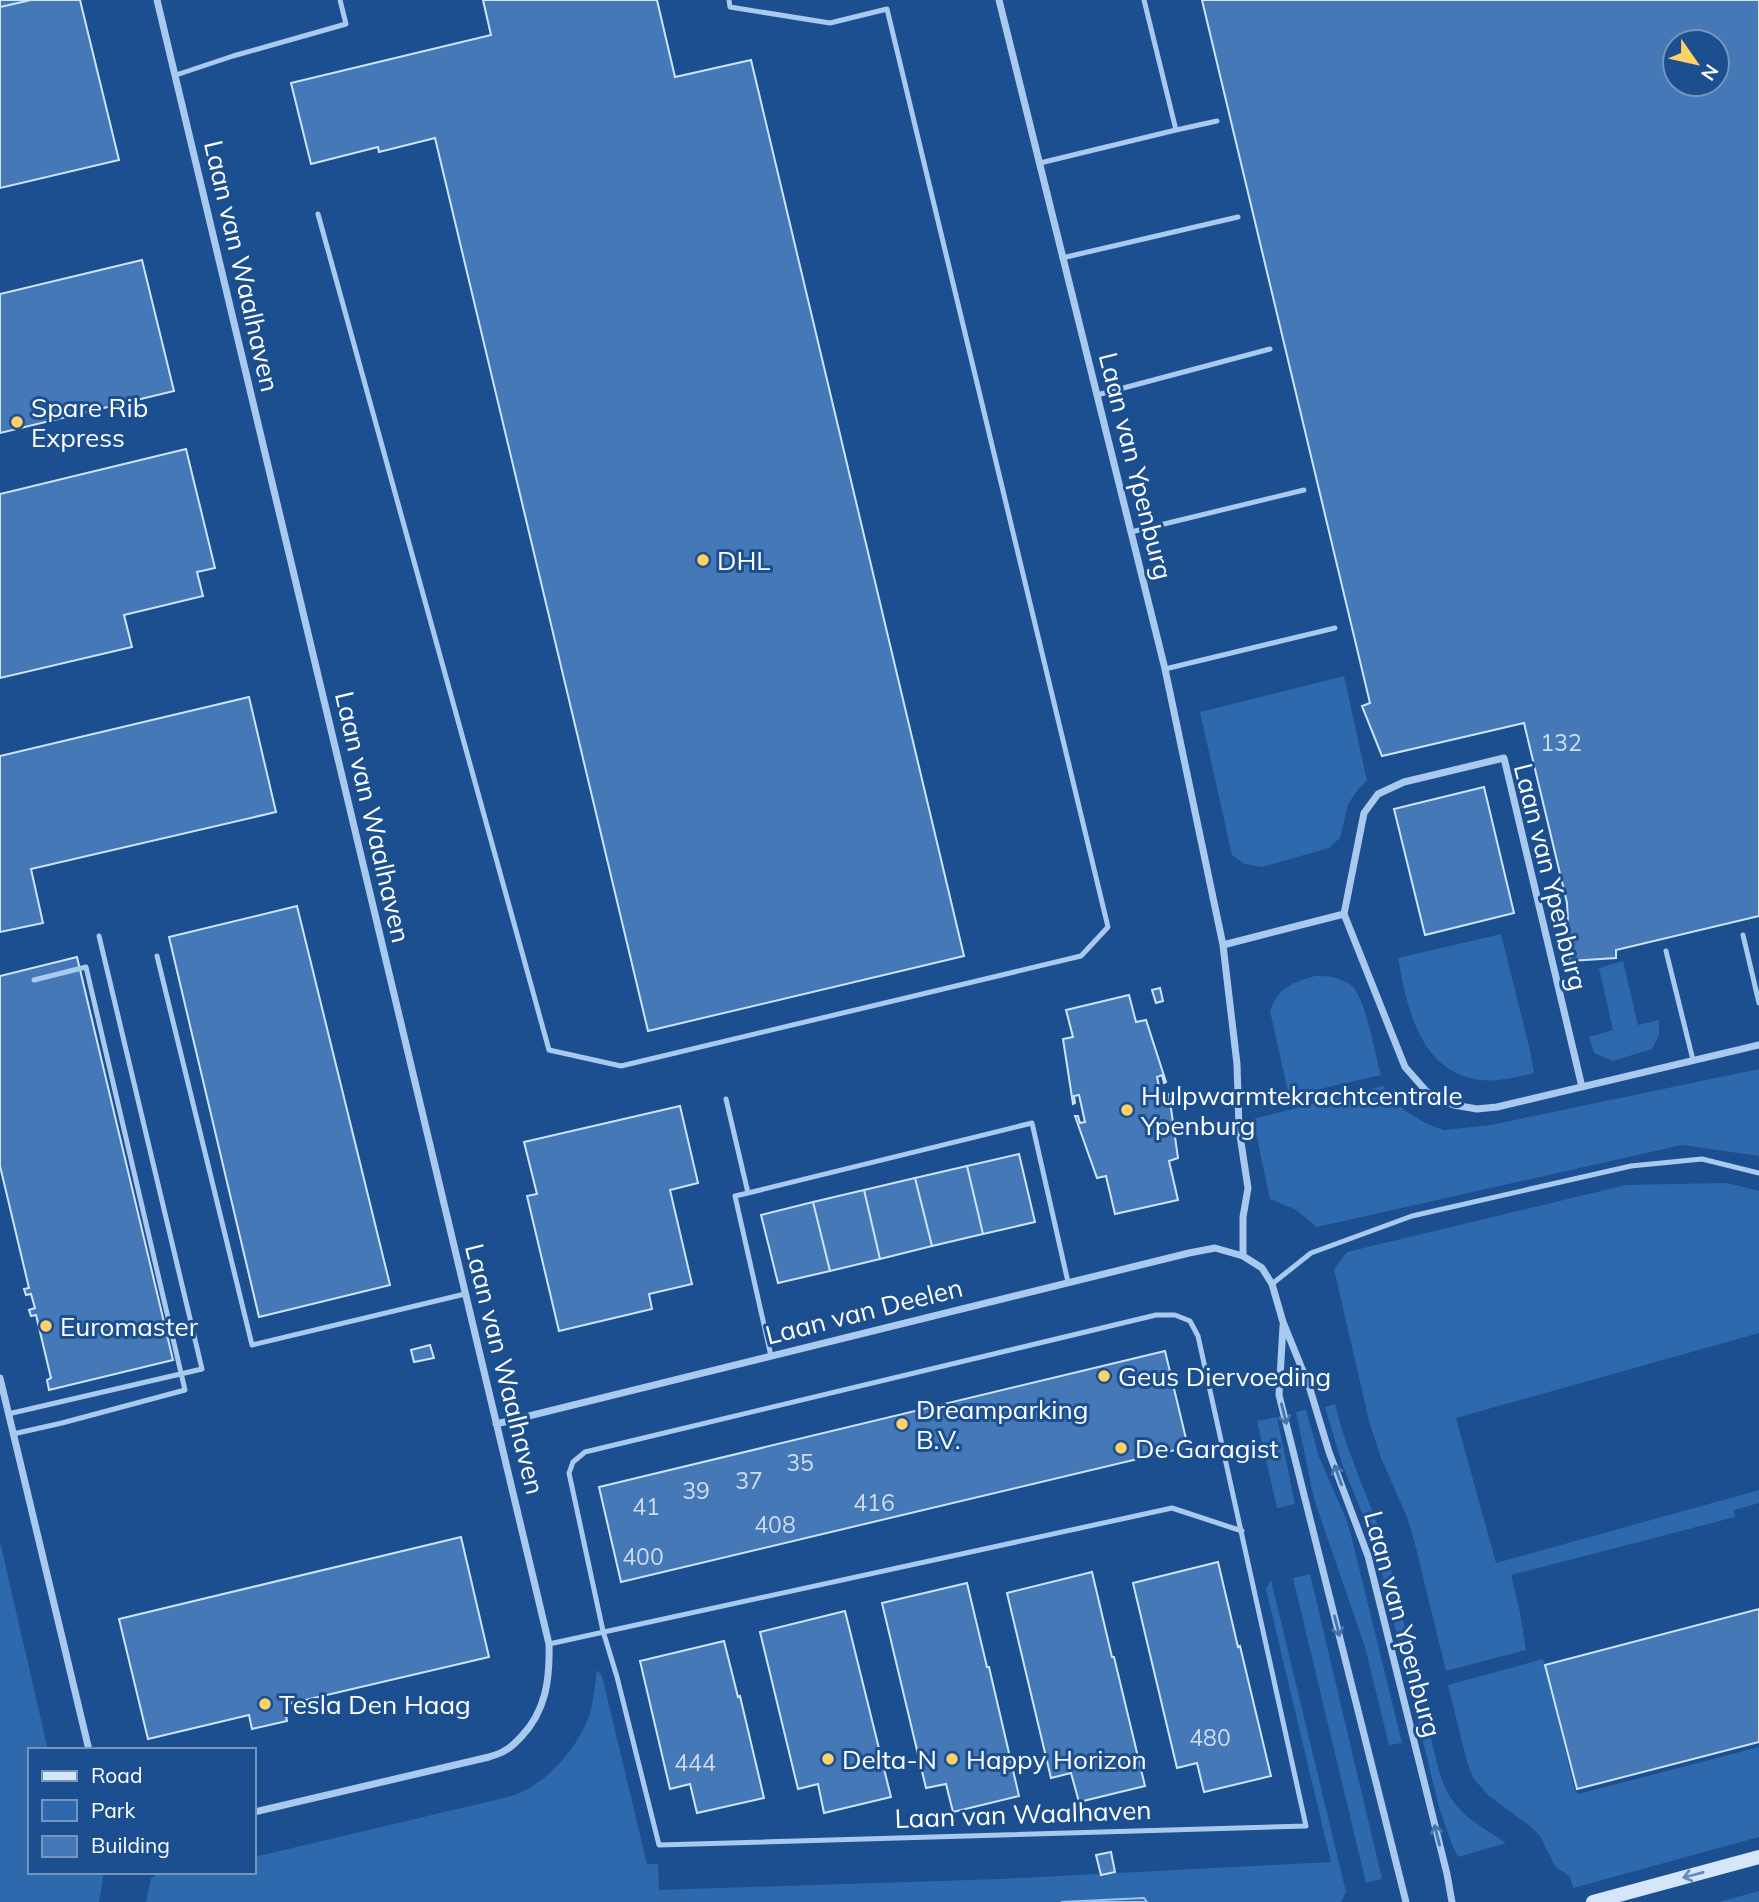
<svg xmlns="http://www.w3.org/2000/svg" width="1759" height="1902" font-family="Mulish,sans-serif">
	<rect width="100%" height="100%" fill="#1b4f8f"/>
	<path fill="#2e69ad" d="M1344 676 1367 781 1359 788 1348 804 1340 838 1329 848 1262 867 1245 864 1232 855 1200 712Z
		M1501 934 1530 1050 1534 1073C1517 1077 1498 1082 1480 1080 1420 1072 1407 1008 1398 958Z
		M1623 961 1638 1025 1659 1020V1035L1652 1049 1613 1061 1594 1053 1589 1037 1613 1030 1599 968Z
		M1315 976C1328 976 1341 977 1352 986 1366 999 1375 1055 1381 1075L1289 1096 1270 1011C1279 987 1292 983 1315 976Z
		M1759 1069V1156L1682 1145 1317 1227 1296 1210 1270 1199 1253 1119 1383 1086 1392 1100 1407 1112 1427 1124 1444 1130 1491 1125Z
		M1727 1183 1759 1191V1333L1456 1418 1496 1563 1759 1490V1503L1734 1510 1735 1517 1511 1575 1520 1612 1526 1650 1446 1671 1414 1540 1407 1517 1381 1458 1369 1421 1334 1269 1347 1252 1626 1185Z
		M1335 1404C1347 1455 1371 1502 1387 1552L1438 1768C1441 1777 1444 1787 1449 1795 1461 1817 1486 1829 1506 1843L1458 1857 1451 1842 1439 1807 1375 1545 1342 1464 1325 1407Z
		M1306 1410 1319 1457 1347 1521 1352 1539 1402 1743 1389 1745 1365 1647 1314 1499 1296 1412Z
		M1277 1417 1295 1504 1277 1508 1257 1421Z
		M0 1542 48 1750H30V1872H104L99 1902H0Z
		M1310 1574 1382 1879 1366 1883 1293 1578Z
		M1271 1580 1346 1892 1341 1902H1147L1144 1898 1061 1902H146L151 1878 160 1873 254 1872V1857L504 1798C511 1796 518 1794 524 1791 553 1776 580 1744 590 1713 594 1699 595 1684 597 1670L602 1676 647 1864H658L659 1890 1000 1879 1331 1862 1266 1589Z
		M1543 1659 1575 1790 1578 1794 1759 1747V1837L1573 1888 1570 1877 1555 1866 1540 1836 1531 1827 1489 1796 1473 1778 1467 1762 1448 1685Z
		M1759 1891V1902H1719Z"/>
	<path fill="#3c6290" stroke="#9cc4f0" stroke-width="2" d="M1144 1898 1147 1902H1061Z"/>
	<path fill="#4478b7" stroke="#cfe3fa" stroke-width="2" fill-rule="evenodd" d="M0 0H31L0 7Z
		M31 0H80L119 160 0 188V7Z
		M483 0H657L675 77 751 60 964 956 648 1031 435 138 379 152 378 147 311 164 291 83 491 35Z
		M1202 0H1759V916L1616 950V958L1570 961 1567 903 1524 723 1382 756 1362 706 1370 703ZM1675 42H1717V84H1675Z
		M142 260 174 391 0 433V294Z
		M186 449 215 568 197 572 203 596 124 615 132 647 0 678V494Z
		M249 697 276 812 31 869 43 923 0 932V756Z
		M1484 787 1514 913 1425 935 1394 809Z
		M297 906 390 1285 259 1317 169 937Z
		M77 957 173 1360 49 1390 47 1380 51 1378 36 1315 31 1316 29 1310 35 1308 31 1294 26 1295 24 1289 29 1288 0 1166V976Z
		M1160 988 1163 1001 1156 1003 1152 990Z
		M1129 995 1136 1022 1146 1020 1166 1082 1164 1083 1162 1075 1157 1077 1163 1103 1168 1102 1166 1094H1169L1178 1158 1169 1161 1178 1200 1115 1214 1106 1176 1097 1178 1075 1116H1078L1080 1123 1085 1122 1079 1095 1074 1096 1075 1103 1073 1104 1063 1039 1073 1037 1066 1010Z
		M680 1106 698 1183 670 1190 692 1284 649 1294 652 1309 559 1331 527 1196 537 1194 524 1142Z
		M1019 1154 1035 1222 983 1234 967 1166Z
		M967 1166 983 1234 932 1246 915 1178Z
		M915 1178 932 1246 880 1259 864 1190Z
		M864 1190 880 1259 830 1271 813 1202Z
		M813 1202 830 1271 778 1283 761 1215Z
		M430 1345 434 1358 414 1362 411 1350Z
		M1165 1351 1188 1447 621 1582 599 1487Z
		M461 1537 489 1657 284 1705 287 1721 252 1729 249 1715 148 1739 119 1619Z
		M1218 1562 1238 1647 1240 1646 1271 1776 1204 1792 1197 1763 1177 1768 1133 1583Z
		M1092 1572 1112 1657H1114L1145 1786 1079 1802 1071 1773 1051 1778 1007 1593Z
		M967 1583 987 1667H989L1019 1796 953 1812 946 1784 926 1788 882 1603Z
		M1759 1609V1742L1577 1789 1545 1665Z
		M845 1611 891 1797 824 1813 818 1784 798 1789 760 1632Z
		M724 1641 738 1697 740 1696 764 1798 697 1813 690 1784 670 1789 640 1661Z
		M1111 1852 1115 1872 1101 1875 1096 1855Z"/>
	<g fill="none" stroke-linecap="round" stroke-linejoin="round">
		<path stroke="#a9c9ee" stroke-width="5" d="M176 75 233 56 346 24 340 0
			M1176 130 1217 121
			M1040 163 1176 130 1144 0
			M318 214 549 1050 621 1066 1081 956 1108 927 887 9 830 23 730 7 729 0
			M1062 258 1238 217
			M1097 395 1270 349
			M1131 532 1304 490
			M1165 669 1335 628
			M1743 935 1759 1003
			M1666 951 1693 1060
			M157 956 252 1345 465 1294
			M726 1099 748 1193
			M1272 1284 1311 1253 1412 1216 1631 1166 1702 1159 1759 1173
			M1156 1315H1175L1190 1321 1198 1336 1306 1826 659 1845 617 1677 603 1631 569 1473 573 1462 585 1452Z
			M771 1356 735 1196 748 1193 1032 1123 1068 1282
			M8 1414 202 1369 99 936
			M13 1434 62 1423 185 1390 86 967 34 980
			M549 1644 1172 1508 1242 1531"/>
		<path stroke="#a9c9ee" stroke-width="7" d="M157 0 549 1644C550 1679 546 1711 521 1737 516 1742 511 1748 504 1751 500 1754 494 1755 489 1757L254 1812
			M999 0 1165 669 1223 945 1344 914
			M1223 945 1237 1064 1239 1129 1248 1188 1243 1217V1256
			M1582 1087 1504 758 1404 782 1378 794 1364 813 1344 914 1405 1067 1427 1092 1454 1105 1477 1109 1497 1107 1759 1045
			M1283 1326 1279 1395 1406 1902
			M0 1378 89 1750
			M496 1424 1189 1253 1215 1248 1243 1256 1262 1268 1272 1284 1283 1322 1309 1386 1329 1452 1368 1556 1447 1874 1452 1902"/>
		<path stroke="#d6e6fa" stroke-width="14" d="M1593 1902 1759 1857"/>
	</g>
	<defs><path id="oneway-shaft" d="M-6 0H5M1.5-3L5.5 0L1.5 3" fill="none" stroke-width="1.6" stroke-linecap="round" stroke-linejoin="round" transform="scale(1.75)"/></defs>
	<g stroke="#4674ac">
		<use href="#oneway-shaft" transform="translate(1284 1414) rotate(76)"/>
		<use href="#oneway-shaft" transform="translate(1338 1475) rotate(-110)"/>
		<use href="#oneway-shaft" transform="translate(1337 1626) rotate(76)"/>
		<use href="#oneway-shaft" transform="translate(1437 1835) rotate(-104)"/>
	</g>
	<use stroke="#668bba" href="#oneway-shaft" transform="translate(1693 1875) rotate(165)"/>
	<g fill="#ffd166" stroke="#1b4f8f" stroke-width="2.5">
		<circle cx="17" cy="422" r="7"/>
		<circle cx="703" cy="560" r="7"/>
		<circle cx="1127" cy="1110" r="7"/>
		<circle cx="46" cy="1326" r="7"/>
		<circle cx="1104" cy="1376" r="7"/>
		<circle cx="902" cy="1424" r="7"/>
		<circle cx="1121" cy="1448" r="7"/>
		<circle cx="265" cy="1704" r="7"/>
		<circle cx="828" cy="1759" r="7"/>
		<circle cx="952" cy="1759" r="7"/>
	</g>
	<g text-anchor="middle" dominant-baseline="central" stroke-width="6" stroke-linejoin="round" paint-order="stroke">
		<g font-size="23" fill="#d0dded">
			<text x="1561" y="742">132</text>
			<text x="800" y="1462">35</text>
			<text x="749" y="1480">37</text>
			<text x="696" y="1490">39</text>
			<text x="874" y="1502">416</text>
			<text x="646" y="1506">41</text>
			<text x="775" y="1524">408</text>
			<text x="643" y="1556">400</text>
			<text x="1210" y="1737">480</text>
			<text x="695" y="1762">444</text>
		</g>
		<g font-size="26" fill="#fff" stroke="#1b4f8f">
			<text transform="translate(242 266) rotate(77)">Laan van Waalhaven</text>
			<text transform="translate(1136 466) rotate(76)">Laan van Ypenburg</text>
			<text transform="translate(373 817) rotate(77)">Laan van Waalhaven</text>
			<text transform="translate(1551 877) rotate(76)">Laan van Ypenburg</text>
			<text transform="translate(864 1311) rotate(-14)">Laan van Deelen</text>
			<text transform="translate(505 1369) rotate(76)">Laan van Waalhaven</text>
			<text transform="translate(1403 1624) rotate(75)">Laan van Ypenburg</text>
			<text transform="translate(1023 1814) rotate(-2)">Laan van Waalhaven</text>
		</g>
		<g font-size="26" fill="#fff" stroke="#1b4f8f" text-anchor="start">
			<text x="31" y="407">Spare Rib<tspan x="31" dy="30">Express</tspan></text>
			<text x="717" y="560">DHL</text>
			<text x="1141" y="1095">Hulpwarmtekrachtcentrale<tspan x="1141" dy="30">Ypenburg</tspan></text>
			<text x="60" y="1326">Euromaster</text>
			<text x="1118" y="1376">Geus Diervoeding</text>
			<text x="916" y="1409">Dreamparking<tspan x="916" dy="30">B.V.</tspan></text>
			<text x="1135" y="1448">De Garagist</text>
			<text x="279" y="1704">Tesla Den Haag</text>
			<text x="842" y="1759">Delta-N</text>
			<text x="966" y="1759">Happy Horizon</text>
		</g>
	</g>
	<rect x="28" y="1748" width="228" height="126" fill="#1b4f8f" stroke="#7695bc" stroke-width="2"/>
	<rect x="42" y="1771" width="35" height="10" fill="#d6e6fa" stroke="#7695bc" stroke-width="2"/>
	<text x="91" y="1783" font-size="21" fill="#ffffff">Road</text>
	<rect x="42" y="1800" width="35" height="21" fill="#2e69ad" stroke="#7695bc" stroke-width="2"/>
	<text x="91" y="1818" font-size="21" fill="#ffffff">Park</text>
	<rect x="42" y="1836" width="35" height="21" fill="#4478b7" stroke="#7695bc" stroke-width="2"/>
	<text x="91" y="1853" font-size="21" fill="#ffffff">Building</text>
	<g transform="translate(1696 63) rotate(124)"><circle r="33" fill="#1b4f8f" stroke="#7695bc" stroke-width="2"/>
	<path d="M0-5L12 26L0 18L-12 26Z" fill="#ffd166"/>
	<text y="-10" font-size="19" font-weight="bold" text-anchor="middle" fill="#ffffff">N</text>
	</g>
</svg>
